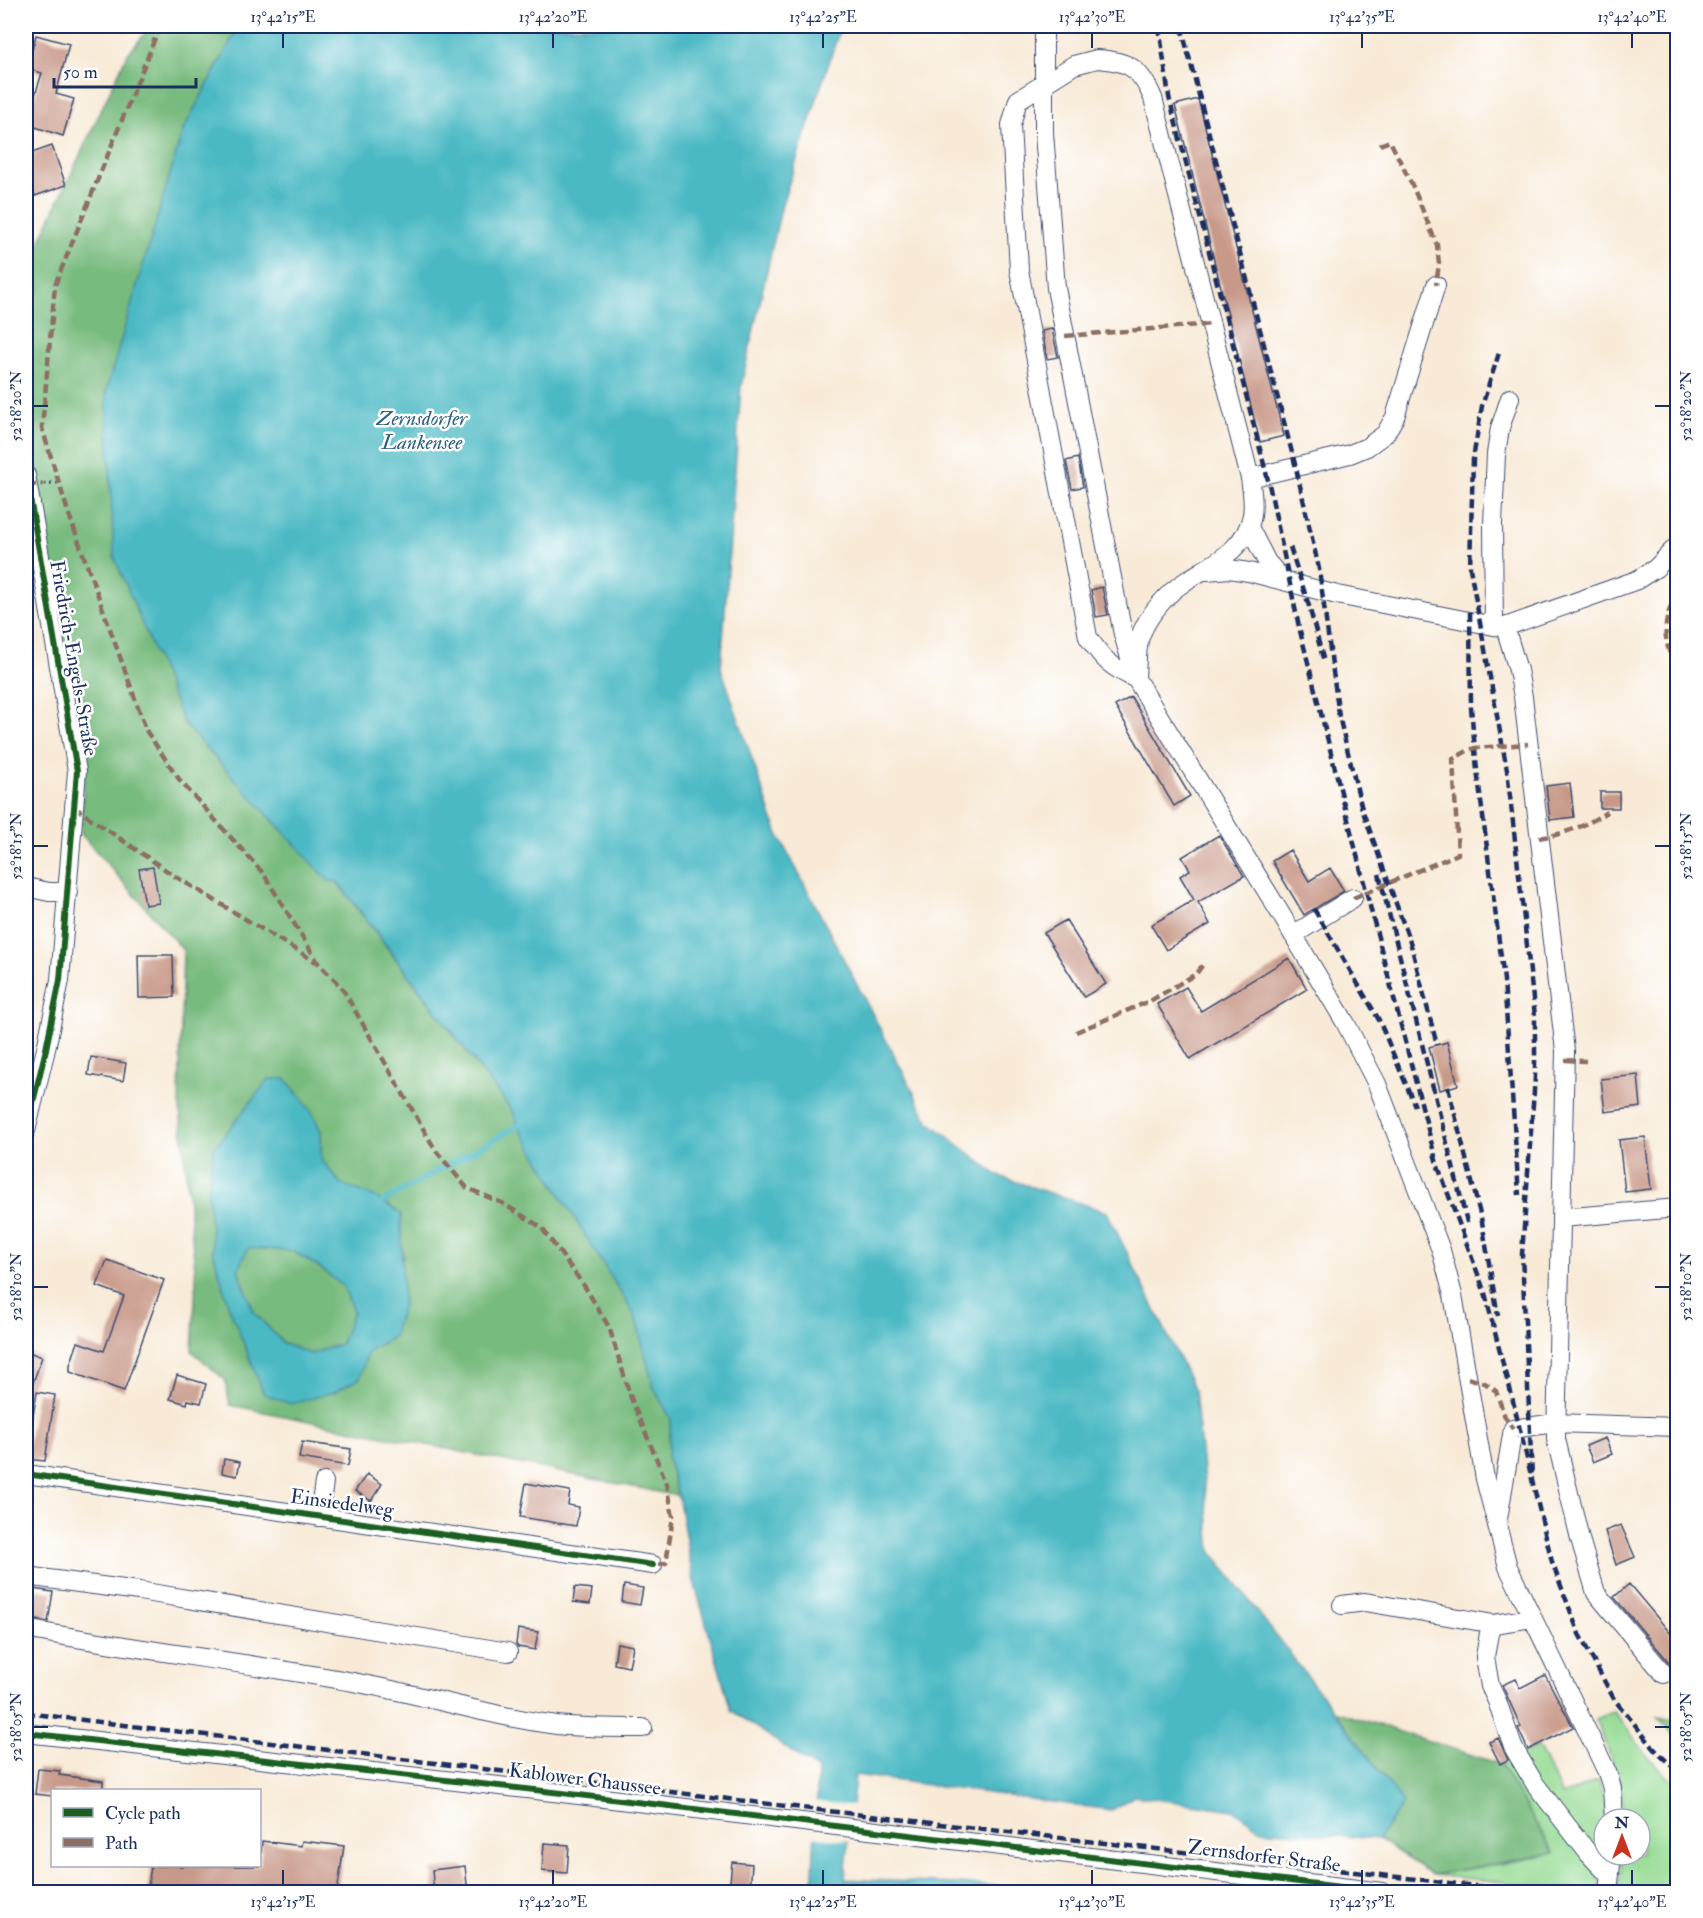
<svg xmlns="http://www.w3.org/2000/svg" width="1703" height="1918" font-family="'IM FELL Double Pica',serif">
	<rect width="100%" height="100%" fill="#fff"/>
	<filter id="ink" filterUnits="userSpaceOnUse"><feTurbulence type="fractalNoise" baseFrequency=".0167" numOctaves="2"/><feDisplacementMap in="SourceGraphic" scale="12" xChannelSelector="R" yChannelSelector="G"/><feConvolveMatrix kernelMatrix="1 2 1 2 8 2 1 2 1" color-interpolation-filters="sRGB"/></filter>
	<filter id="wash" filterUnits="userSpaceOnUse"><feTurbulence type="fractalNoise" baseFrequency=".008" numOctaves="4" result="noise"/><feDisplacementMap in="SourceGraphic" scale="24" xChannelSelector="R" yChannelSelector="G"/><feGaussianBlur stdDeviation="1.35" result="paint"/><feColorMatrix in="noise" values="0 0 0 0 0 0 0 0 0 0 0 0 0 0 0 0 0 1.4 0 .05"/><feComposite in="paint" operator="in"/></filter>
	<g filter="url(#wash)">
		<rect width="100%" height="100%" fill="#f8ead7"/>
		<path fill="#96db94" stroke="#588579" stroke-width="1.5" d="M1614 1712 1649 1758 1677 1786V1892H1618L1622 1855H1640V1819H1625C1623 1783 1609 1752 1595 1719Z
			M1538 1746 1562 1795 1599 1780 1605 1806 1599 1892 1433 1875 1522 1860 1554 1853 1500 1765Z
			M1430 1886 1480 1892H1435L1429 1891Z"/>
		<path fill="#78bb7e" stroke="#4a756e" stroke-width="1.5" fill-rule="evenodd" d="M151 26H239L183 130 337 882 513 1112 635 1316 654 1388 671 1419 668 1459 678 1496 230 1405 225 1380 192 1351 196 1281 179 1098 183 950 81 834 84 766 32 466 26 446V270L127 55ZM321 1131V1159L341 1184 384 1201 403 1254 393 1337 368 1350 359 1379 264 1394 228 1304 213 1251Z
			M248 1247 293 1251 319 1267 344 1287 353 1311 341 1344 311 1354 284 1344 254 1312 238 1269Z
			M1334 1711 1500 1764 1554 1853 1433 1875 1378 1839 1403 1803Z
			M1657 1716 1677 1721V1739Z"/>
		<path fill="#4bb9c4" stroke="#337491" stroke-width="1.5" fill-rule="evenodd" d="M239 26H841L782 204 741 386 721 668 777 832 929 1122 999 1176 1107 1212 1195 1391 1211 1551 1334 1711 1403 1803 1378 1839 1261 1830 1234 1810 1134 1796 1111 1810 855 1775 845 1879 997 1886 1057 1892H812L818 1770 731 1710 693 1578 678 1496 668 1459 671 1419 654 1388 635 1316 518 1126 513 1112 338 882 329 881 184 724 114 556 106 391 183 130Z
			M269 1079H286L311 1111 321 1131V1159L341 1184 374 1196 401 1214 403 1304 393 1337 368 1351 359 1379 334 1392 291 1404 264 1394 228 1304 213 1251 208 1193 214 1148ZM248 1248 293 1251 319 1267 344 1287 353 1311 341 1344 311 1354 284 1344 254 1312 238 1269Z"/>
		<path fill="#f8ead7" d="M813 1801 855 1806 851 1841 812 1836Z"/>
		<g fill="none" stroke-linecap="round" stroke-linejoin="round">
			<path stroke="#4bb9c4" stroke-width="6" d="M384 1201 518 1126"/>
		</g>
		<g id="blocks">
			<path fill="#c89888" d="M36 35 69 44 56 94 74 99 63 136 26 124 42 73 27 69Z
				M1198 99 1284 436 1260 442 1175 105Z
				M52 146 66 185 35 196 26 168V155Z
				M1052 329 1058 357 1047 359 1042 331Z
				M1078 458 1083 487 1072 489 1066 461Z
				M1102 587 1108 615 1096 617 1091 590Z
				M1131 697 1190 796 1174 806 1115 706Z
				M1570 783 1574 817 1550 820 1546 786Z
				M1600 792H1619V808H1600Z
				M1219 835 1244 876 1198 902 1210 924 1166 950 1151 925 1194 900 1180 876 1190 870 1182 857Z
				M1290 850 1309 881 1330 868 1344 891 1304 915 1272 861Z
				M153 867 159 903 145 905 139 869Z
				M1066 920 1106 984 1084 997 1044 933Z
				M138 955H173L174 997 139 998Z
				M1289 958 1307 989 1190 1059 1157 1004 1186 987 1201 1011Z
				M1447 1042 1458 1085 1440 1090 1429 1047Z
				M91 1057 126 1063 123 1081 88 1075Z
				M1638 1075 1641 1107 1605 1112 1601 1079Z
				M1645 1137 1651 1189 1625 1192 1619 1140Z
				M107 1260 164 1280 124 1391 70 1372V1365L78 1342 104 1351 124 1296 97 1286Z
				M26 1351 42 1357 28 1397 26 1396Z
				M177 1375 206 1384 201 1403 188 1400 187 1404 170 1399Z
				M37 1392 55 1395 45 1461 26 1459Z
				M1605 1438 1612 1454 1593 1462 1586 1446Z
				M302 1442 351 1449 348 1466 299 1458Z
				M224 1459 240 1462 237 1476 222 1473Z
				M367 1474 382 1484 371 1501 355 1491Z
				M526 1483 570 1491 568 1505 579 1507 576 1526 520 1517Z
				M1621 1525 1635 1557 1616 1565 1605 1531Z
				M1629 1584 1677 1641V1677L1673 1667 1614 1597Z
				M624 1585 643 1588 640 1605 622 1602Z
				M575 1587 592 1589 590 1604 573 1602Z
				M26 1588 53 1592 48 1622 26 1618Z
				M518 1629 538 1632 535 1650 518 1647 516 1644Z
				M617 1643 633 1646 629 1667 614 1664Z
				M1545 1675 1573 1727 1528 1750 1518 1728 1521 1727 1502 1685 1515 1679 1520 1688Z
				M1498 1738 1508 1760 1500 1764 1489 1742Z
				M38 1769 60 1771 59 1775 103 1781V1791H52V1796L35 1794Z
				M262 1841 301 1846 302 1841 344 1846 337 1893H147L151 1866H260Z
				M544 1843 569 1845 567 1873 542 1871Z
				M732 1862 752 1864 750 1893 729 1892Z
				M465 1866 468 1893H434L432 1870Z"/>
		</g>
	</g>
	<g filter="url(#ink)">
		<use href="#blocks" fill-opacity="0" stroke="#3c4b70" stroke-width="1.5"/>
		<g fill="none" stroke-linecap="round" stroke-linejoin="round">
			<g stroke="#3c4b70" stroke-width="20">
				<path id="minor" d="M1044 26V133L1056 288 1123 634 1136 679 1282 916 1345 1022 1377 1084 1441 1250 1453 1295 1485 1479 1508 1567 1607 1772 1612 1788 1614 1819
					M1097 59C1129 61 1140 68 1153 98L1250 478C1252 490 1254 503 1252 515 1246 550 1212 564 1186 581 1167 593 1147 616 1140 637 1136 650 1137 665 1136 679 1110 666 1104 661 1088 637L1019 270 1011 125 1018 100 1074 65Z
					M26 475 77 771 60 980 46 1049 26 1131
					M1250 478 1350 454 1367 447 1385 434 1395 417 1436 285
					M1249 527 1267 562 1284 581
					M1207 571 1229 569 1249 572 1337 595 1494 626 1505 627 1637 580 1656 568 1678 545
					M1494 626 1493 524 1496 454 1500 428 1510 398
					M1505 627 1518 670 1523 697 1565 1051 1556 1439 1580 1539 1596 1593 1664 1674
					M26 887 49 892H68
					M1293 935 1353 898
					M1561 1218 1678 1208
					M26 1474 653 1565
					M319 1517 324 1482
					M1498 1519 1513 1429 1555 1423 1678 1427
					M26 1576 139 1591 508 1652
					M1342 1605 1365 1602 1494 1624
					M1532 1618 1494 1624 1489 1633 1485 1657 1490 1686 1497 1701 1513 1747 1535 1784 1589 1854 1610 1876
					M26 1629C134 1650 244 1662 353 1682 421 1694 488 1716 557 1725 585 1728 615 1728 643 1728
					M26 1733 562 1793 1382 1892
					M1608 1892 1612 1855"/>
			</g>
			<path stroke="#3c4b70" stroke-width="4" stroke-dasharray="1.5 4.5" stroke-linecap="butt" d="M44 484 59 482"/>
			<use href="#minor" stroke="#fff" stroke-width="18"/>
			<path stroke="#1b2f5e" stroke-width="4.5" stroke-dasharray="9 4.5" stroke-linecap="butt" d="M1159 26 1169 97 1269 484 1299 627 1373 918 1437 1164 1485 1293 1507 1380
				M1181 26 1296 468 1319 569 1339 716
				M1499 353 1482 406 1473 459 1470 568 1507 770 1535 1016V1077L1522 1254 1532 1477
				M1290 547 1309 606 1324 662
				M1470 612 1471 708 1477 770 1504 980 1519 1195
				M1337 708 1362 809 1411 945 1437 1045
				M1379 874 1468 1226
				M1314 909 1379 1020 1415 1106
				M1448 1087 1482 1222 1498 1316
				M1506 1372 1552 1562 1579 1634 1614 1699 1657 1752 1678 1772
				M26 1713 802 1808 1528 1892"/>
			<path stroke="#8d6e63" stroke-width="4.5" stroke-dasharray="9 4.5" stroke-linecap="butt" d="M160 26 55 285 42 428 68 512 147 732 181 782 263 873 319 964 342 988 436 1151 467 1188 502 1203 541 1227 585 1287 609 1327 631 1398 667 1484 673 1516 666 1563 653 1565
				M1380 145 1390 141 1413 187 1437 245 1439 264 1436 285
				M1065 336 1212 324
				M27 485 43 484
				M1678 593C1661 621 1662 642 1678 670
				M74 807 173 875 316 962
				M1539 838C1565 834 1585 826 1607 812
				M1353 898 1458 854 1453 759 1469 750 1475 748 1528 744
				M1076 1032 1150 1001 1196 974 1204 963
				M1565 1060 1586 1061
				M1468 1378 1485 1383 1496 1391 1505 1417 1513 1429"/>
			<g stroke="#fff" stroke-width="10">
				<path id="cycleway" d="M26 475 77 771 60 980 46 1049 26 1131
					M26 1474 653 1565
					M26 1733 562 1793 1382 1892"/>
			</g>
			<use href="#cycleway" stroke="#1b5e20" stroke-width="6"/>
		</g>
	</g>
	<path fill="none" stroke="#1b2f5e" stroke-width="2" d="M283 33V48M553 33V48M823 33V48M1092 33V48M1362 33V48M1632 33V48M33 406H48M1655 406H1670M33 846H48M1655 846H1670M33 1287H48M1655 1287H1670M33 1727H48M1655 1727H1670M283 1870V1885M553 1870V1885M823 1870V1885M1092 1870V1885M1362 1870V1885M1632 1870V1885"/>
	<g text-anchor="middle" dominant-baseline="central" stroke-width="5" stroke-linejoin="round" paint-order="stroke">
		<g font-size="20" fill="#1b2f5e" stroke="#fff">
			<text transform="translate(74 658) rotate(80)">Friedrich-Engels-Straße</text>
			<text transform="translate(342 1503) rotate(8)">Einsiedelweg</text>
			<text transform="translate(585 1779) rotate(7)">Kablower Chaussee</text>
			<text transform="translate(1264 1856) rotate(7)">Zernsdorfer Straße</text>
		</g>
		<g font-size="21" font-style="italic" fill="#2c5f82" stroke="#fff">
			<text x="422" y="418">Zernsdorfer<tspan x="422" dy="24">Lankensee</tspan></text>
		</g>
	</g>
	<rect width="1703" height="1918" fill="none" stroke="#fff" stroke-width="66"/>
	<rect x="51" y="1789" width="210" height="78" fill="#ffffff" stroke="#a4acbf" stroke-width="1.5"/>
	<rect x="63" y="1808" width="30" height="9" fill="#1b5e20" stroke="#a4acbf" stroke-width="1.5"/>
	<text x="105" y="1819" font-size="18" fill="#1b2f5e">Cycle path</text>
	<rect x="63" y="1838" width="30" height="9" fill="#8d6e63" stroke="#a4acbf" stroke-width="1.5"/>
	<text x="105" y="1849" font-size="18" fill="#1b2f5e">Path</text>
	<g transform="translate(1622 1837)"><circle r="28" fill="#ffffff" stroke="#a4acbf" stroke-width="1.5"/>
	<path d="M0-4.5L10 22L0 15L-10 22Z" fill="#c8321e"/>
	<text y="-9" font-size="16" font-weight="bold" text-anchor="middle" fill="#1b2f5e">N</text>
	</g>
	<path d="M54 78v9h142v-9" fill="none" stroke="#1b2f5e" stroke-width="3"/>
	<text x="63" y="78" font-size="18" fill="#1b2f5e" stroke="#ffffff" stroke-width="4.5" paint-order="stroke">50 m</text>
	<rect x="33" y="33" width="1637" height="1852" fill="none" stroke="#1b2f5e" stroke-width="2"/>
	<g font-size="15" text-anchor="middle" fill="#1b2f5e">
		<text x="283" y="22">13°42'15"E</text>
		<text x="553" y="22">13°42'20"E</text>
		<text x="823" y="22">13°42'25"E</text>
		<text x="1092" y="22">13°42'30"E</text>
		<text x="1362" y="22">13°42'35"E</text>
		<text x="1632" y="22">13°42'40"E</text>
		<text transform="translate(16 406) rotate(-90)" y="5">52°18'20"N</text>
		<text transform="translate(1686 406) rotate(-90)" y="5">52°18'20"N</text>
		<text transform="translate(16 846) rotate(-90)" y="5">52°18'15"N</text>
		<text transform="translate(1686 846) rotate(-90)" y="5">52°18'15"N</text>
		<text transform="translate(16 1287) rotate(-90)" y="5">52°18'10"N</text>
		<text transform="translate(1686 1287) rotate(-90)" y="5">52°18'10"N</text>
		<text transform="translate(16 1727) rotate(-90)" y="5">52°18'05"N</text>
		<text transform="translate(1686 1727) rotate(-90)" y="5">52°18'05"N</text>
		<text x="283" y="1907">13°42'15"E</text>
		<text x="553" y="1907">13°42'20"E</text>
		<text x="823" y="1907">13°42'25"E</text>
		<text x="1092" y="1907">13°42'30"E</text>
		<text x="1362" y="1907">13°42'35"E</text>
		<text x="1632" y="1907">13°42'40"E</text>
	</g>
</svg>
